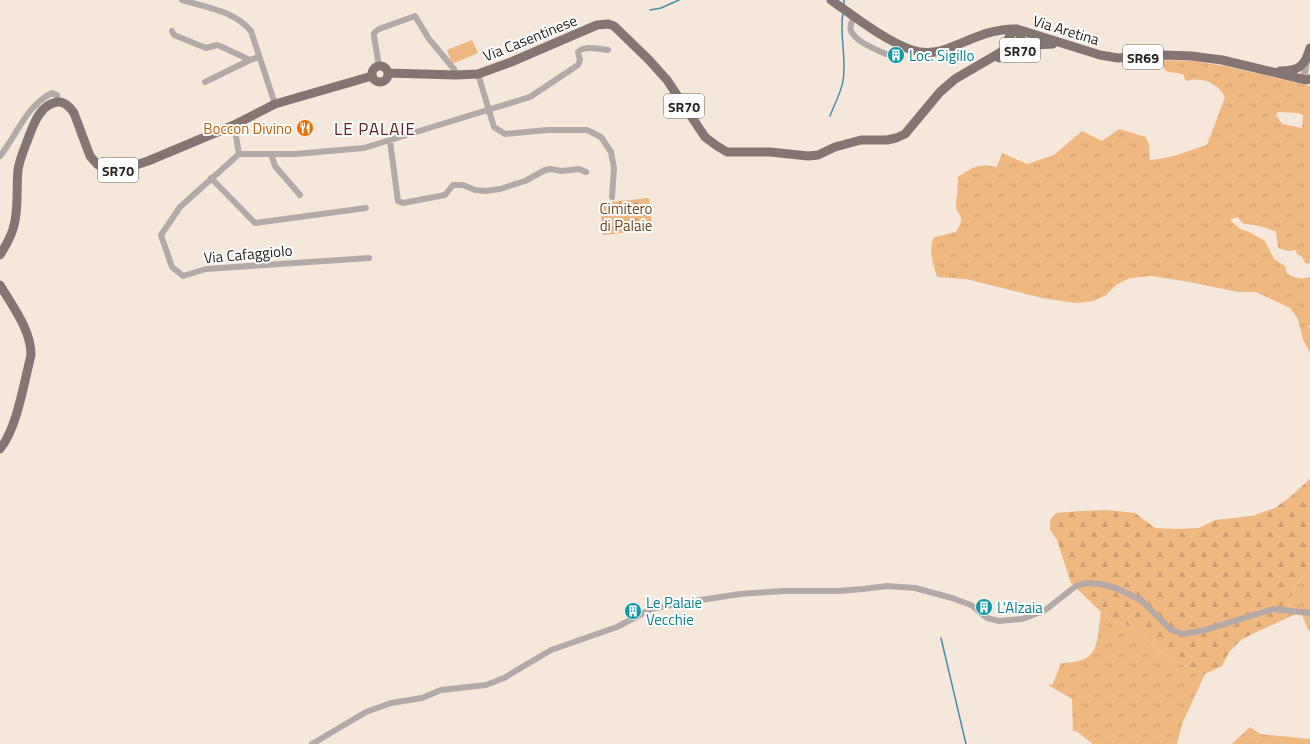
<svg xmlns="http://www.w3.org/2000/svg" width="1310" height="744" font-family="'Titillium Web',sans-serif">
	<defs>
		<pattern id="grass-tufts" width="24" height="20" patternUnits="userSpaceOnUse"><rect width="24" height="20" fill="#efb881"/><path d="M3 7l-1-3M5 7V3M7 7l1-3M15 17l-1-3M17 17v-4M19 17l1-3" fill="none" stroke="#cd9e6f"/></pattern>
		<pattern id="forest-firs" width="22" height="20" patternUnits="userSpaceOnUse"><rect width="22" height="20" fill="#efb881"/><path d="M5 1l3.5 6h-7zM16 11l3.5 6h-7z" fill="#cd9e6f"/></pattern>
		<pattern id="cemetery-stones" width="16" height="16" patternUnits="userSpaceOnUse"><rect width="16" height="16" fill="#efb881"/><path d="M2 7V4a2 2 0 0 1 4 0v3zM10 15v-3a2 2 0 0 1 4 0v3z" fill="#cd9e6f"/></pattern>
	</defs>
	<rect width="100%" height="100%" fill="#f5e7d9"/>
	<path fill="url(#grass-tufts)" fill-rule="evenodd" d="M1160 60 1192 61 1225 66 1310 86V263L1306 264 1302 257 1297 254 1296 250 1288 251 1278 248 1276 232C1270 228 1252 224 1244 224L1237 217 1230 220 1240 229 1249 232 1265 241 1274 259 1285 266 1287 274C1294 278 1302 280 1310 277V325L1308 328 1310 327V353L1303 340 1298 319 1290 308 1256 292H1238L1190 282 1151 276 1130 278 1116 285 1106 295 1094 301 1075 303 1042 298 966 279 937 277C933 263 928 250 934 237L956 232C968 214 955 216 956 203 957 194 958 186 958 177 973 167 978 163 997 167L1002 153 1027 164 1054 155 1082 131 1102 141 1119 129 1146 137 1149 145 1150 160C1170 159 1187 151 1207 145L1225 97C1218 83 1202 76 1186 81L1184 77V75C1169 69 1168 79 1160 60ZM1278 112 1298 113 1303 115 1302 128 1282 124 1277 116 1275 117Z
		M1310 571V631L1308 630 1301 612 1287 618C1289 596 1291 585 1310 571Z
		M1101 612 1113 621 1132 627 1163 654 1184 665 1205 674 1182 724 1177 744H1093L1076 731H1073L1072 699 1048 685 1053 684 1061 663C1101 663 1096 644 1101 612Z
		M1250 727 1260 734 1310 739V744H1232Z"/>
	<path fill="url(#forest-firs)" d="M1310 479V571C1291 585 1289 596 1287 618L1242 639 1229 652 1222 666 1205 674 1184 665 1163 654 1132 627 1113 621 1101 612 1071 583 1057 540 1050 530V520L1056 513 1081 511 1107 510 1135 513 1155 528 1178 529 1199 528 1215 520 1252 516 1275 508 1290 497Z"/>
	<path fill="url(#cemetery-stones)" d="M649 198 652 230 603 235 600 203Z"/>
	<path fill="#efb881" d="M472 40 478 53 452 64 447 50Z"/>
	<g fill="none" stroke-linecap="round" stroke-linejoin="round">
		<path stroke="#488ca3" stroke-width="1.5" d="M844 5V0
			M650 10 661 8 679 0
			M830 116C834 105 841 93 843 81 847 58 839 35 843 12
			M941 638 966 744"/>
		<path stroke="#b3aaa8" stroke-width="6" d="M182 0C206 7 234 11 251 31L275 104
			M854 16C852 21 849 26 851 31 856 42 875 49 886 54
			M172 31 174 35 206 48 217 45 220 46 250 60 259 57
			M379 66 374 36V33L379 29 415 16 429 39 454 69 456 75
			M478 74 494 127 505 134 547 130H587L601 137 611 152 614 168 612 197
			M205 82 250 60
			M234 125 239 154
			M390 141 398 201 403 203 445 195 453 185H463L475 190 485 191 500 189 525 181 545 170 550 169 562 171 579 169 586 172
			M271 154 275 166 300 195
			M0 156C17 135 26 106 52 93L57 95 58 102
			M211 178 255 223 366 208
			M369 258 206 269 183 276 172 267 161 235 180 207 239 154H295L364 148 530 97 578 65 580 60 578 52C584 45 599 49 608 50
			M312 744 366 712 391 703 422 698 441 690 486 685 504 678 551 650 617 627 651 609 681 603 740 594 784 591H838L863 589 887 586 915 588 952 598 971 605 987 618 999 621 1022 619 1044 611 1076 586 1086 583 1101 584 1118 589 1141 600 1171 630 1183 634 1205 630 1273 609 1310 613"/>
		<path stroke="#b3aaa8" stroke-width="7" d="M1307 59 1304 77 1306 79 1310 80"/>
		<path stroke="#857572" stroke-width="9" d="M831 0C855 17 884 40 912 50 921 53 931 53 940 51 966 43 988 28 1017 29L1100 55 1118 58 1163 55 1191 56 1222 60 1306 80 1310 79
			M1012 51C1021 45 1024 39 1017 29
			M999 58 1034 45 1053 44
			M372 74a8 8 0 1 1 16 0a8 8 0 1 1-16 0Z
			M1280 71C1299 71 1305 66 1310 48
			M388 73 456 75 478 74 511 62 597 25 608 24 614 26 649 60 667 80 705 137 717 146 727 152H770L808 156 818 155 835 147 861 140H887L896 138 905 134 940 92 955 79 1003 51 1010 35 1017 29
			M0 255C6 245 12 236 14 225 19 207 16 188 18 170 19 162 23 152 26 144 32 129 38 105 57 102 64 101 70 107 74 113L90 156 97 164 104 168 111 170 124 169 148 161 234 125 275 104 372 76
			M0 285C13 307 31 330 31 355 24 383 17 428 0 449"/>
	</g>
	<defs>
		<g id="building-disc" transform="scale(0.9)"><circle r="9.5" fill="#0f9aa8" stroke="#fff"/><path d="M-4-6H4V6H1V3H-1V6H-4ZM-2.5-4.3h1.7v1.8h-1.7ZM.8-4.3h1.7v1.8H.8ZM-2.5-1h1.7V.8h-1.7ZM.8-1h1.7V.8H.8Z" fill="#fff"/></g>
		<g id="restaurant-disc" transform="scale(0.9)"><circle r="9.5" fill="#e8710a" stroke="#fff"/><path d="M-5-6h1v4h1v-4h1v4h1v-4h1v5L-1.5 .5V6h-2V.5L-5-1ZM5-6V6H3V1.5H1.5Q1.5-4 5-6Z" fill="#fff"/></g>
	</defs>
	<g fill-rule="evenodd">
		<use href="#building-disc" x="896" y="55"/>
		<use href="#restaurant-disc" x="305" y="128"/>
		<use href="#building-disc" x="984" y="607"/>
		<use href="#building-disc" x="633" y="611"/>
	</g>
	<g text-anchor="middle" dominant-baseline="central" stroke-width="4" stroke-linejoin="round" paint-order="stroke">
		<g fill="#fff" stroke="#6a6663" stroke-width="1">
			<rect x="1000" y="38" width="40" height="24" rx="3"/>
			<rect x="1123" y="45" width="40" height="24" rx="3"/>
			<rect x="664" y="94" width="40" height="24" rx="3"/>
			<rect x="98" y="158" width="40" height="24" rx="3"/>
		</g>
		<g font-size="14" font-weight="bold" fill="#2a2520">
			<text x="1020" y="50">SR70</text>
			<text x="1143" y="57">SR69</text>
			<text x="684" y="106">SR70</text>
			<text x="118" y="170">SR70</text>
		</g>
		<g font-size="15" fill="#2a2520" stroke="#fff">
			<text transform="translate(1066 30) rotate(17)">Via Aretina</text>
			<text transform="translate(530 38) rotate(-22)">Via Casentinese</text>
			<text transform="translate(248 254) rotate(-5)">Via Cafaggiolo</text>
		</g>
		<g font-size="15" fill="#0d838f" stroke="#fff" text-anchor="start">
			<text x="909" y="55">Loc. Sigillo</text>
			<text x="646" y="602">Le Palaie<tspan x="646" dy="17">Vecchie</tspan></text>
			<text x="997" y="607">L'Alzaia</text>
		</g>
		<g font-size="15" fill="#c56008" stroke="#fff" text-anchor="end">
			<text x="292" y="128">Boccon Divino</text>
		</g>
		<g font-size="15" fill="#6f4719" stroke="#fff">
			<text x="626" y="208">Cimitero<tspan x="626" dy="17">di Palaie</tspan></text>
		</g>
		<g font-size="17" letter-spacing="1" fill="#67221e" stroke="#fff">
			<text x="375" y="129">LE PALAIE</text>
		</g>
	</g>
</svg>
